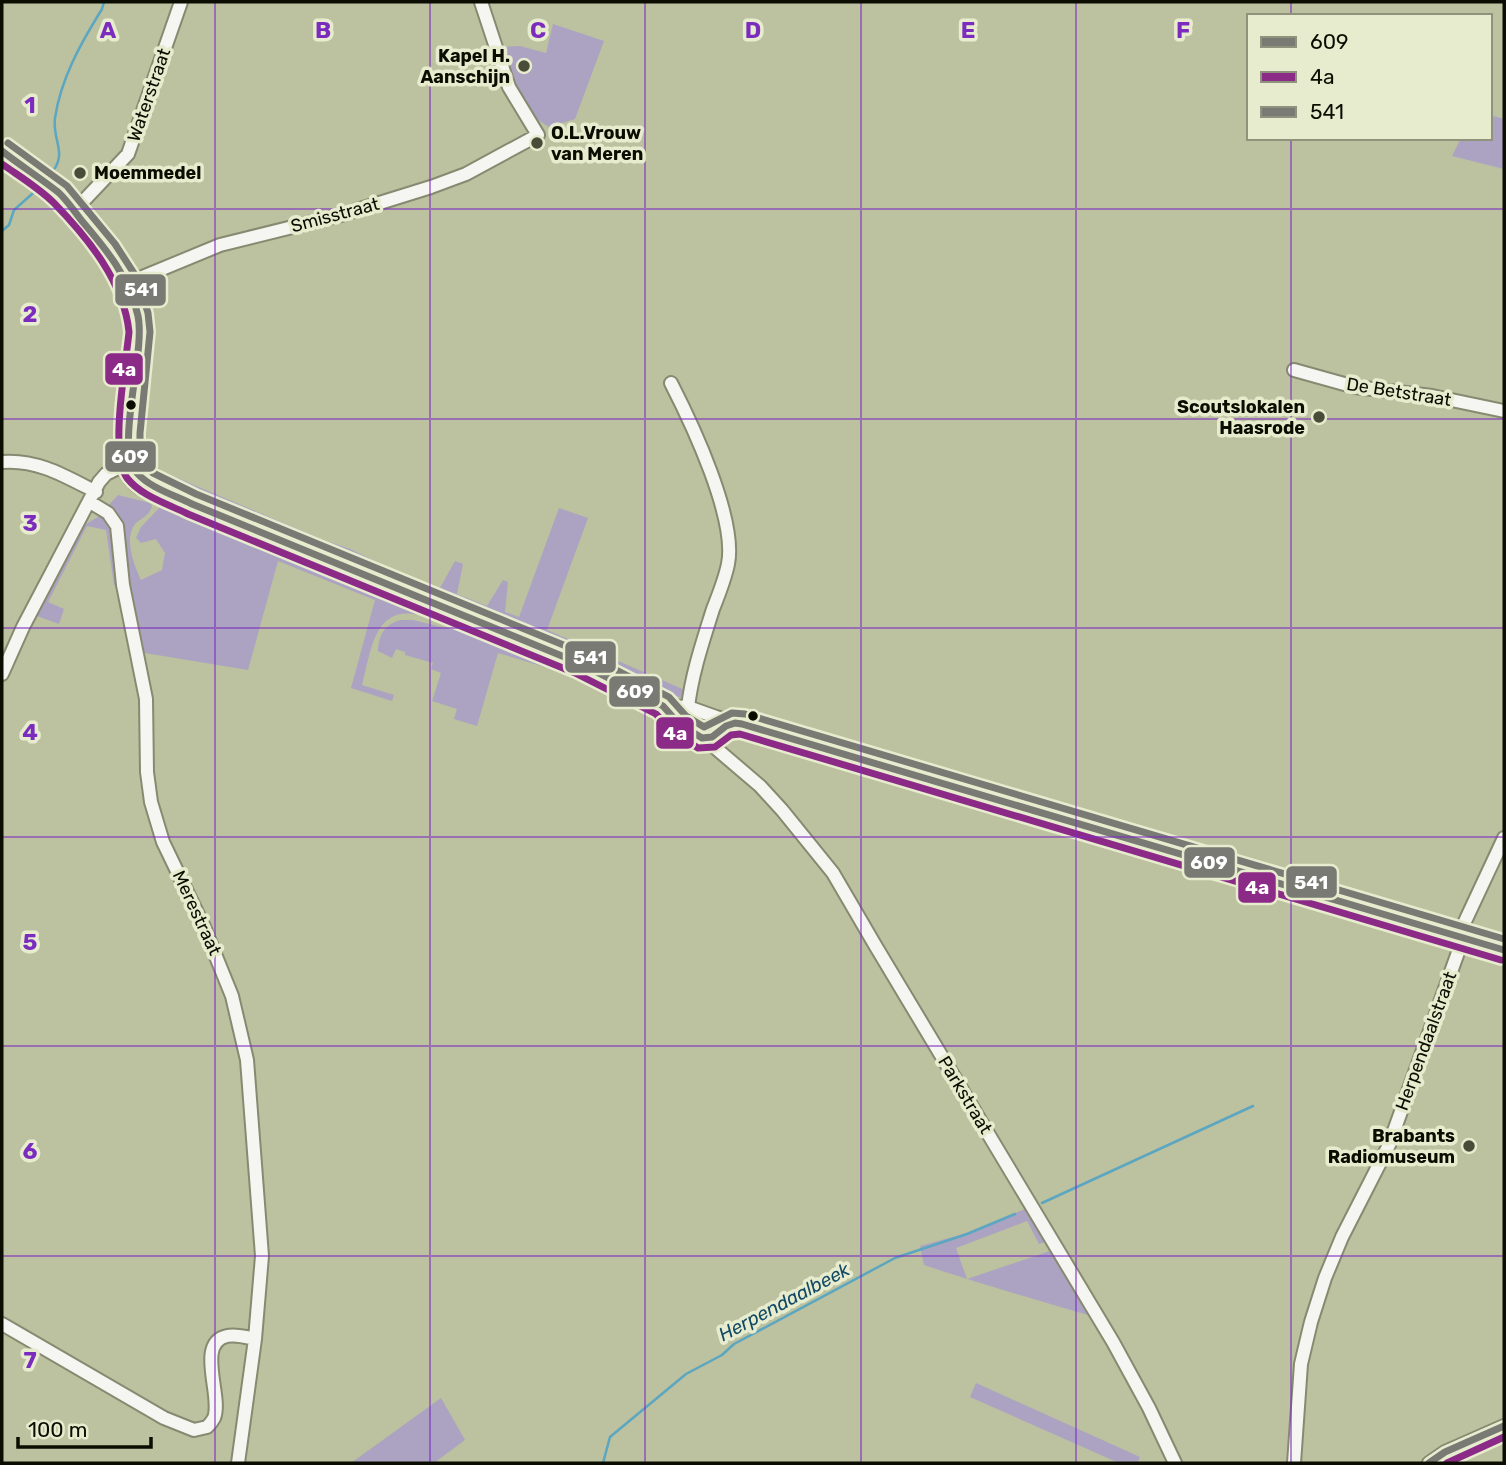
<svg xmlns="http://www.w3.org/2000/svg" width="1506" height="1465" font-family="Rubik,sans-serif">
	<rect width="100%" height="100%" fill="#bcc1a0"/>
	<path fill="#aca3c2" d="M553 24 604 41 575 119 549 127 530 115 512 88 497 47 520 46 546 53Z
		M1490 115 1504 119V169L1452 156 1461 138H1490Z
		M140 394 148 395 143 446 147 460 154 468 321 539 350 549 401 574 440 588 455 561 463 564 457 594 487 606 503 580 508 582 505 612 519 617 559 508 588 518 547 630 687 691 684 699 154 478 141 466 136 457Z
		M118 495 150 503 152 506C149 516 143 517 136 523 123 537 134 566 141 580L162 570 165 553 156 539 141 543 136 538 141 527 163 504 231 529 451 619C441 623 429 618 419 615 373 604 371 654 362 685L394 695 392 701 351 688 375 600 278 561 248 670 139 652 118 518 115 512 107 507Z
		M103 514 111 521 120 585H114L106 530 87 526 48 602 64 609 59 624 37 616 56 574 84 525Z
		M401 620H413L450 629 467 626 563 666 628 696 641 705 638 709 561 672 498 653 477 726 454 719 457 709 432 701 441 673 431 669 433 663 405 655V652L396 649 392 658 378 651C379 634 385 624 401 620Z
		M1025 1209 1045 1242 1039 1244 1027 1221 956 1248 967 1279 1050 1251 1088 1315C1033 1299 978 1283 924 1265L920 1246 967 1233Z
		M976 1383 1140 1457 1137 1463H1119L970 1397Z
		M441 1398 465 1440 434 1463H351Z"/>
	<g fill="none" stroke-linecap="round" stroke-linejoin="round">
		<path stroke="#5ba6c0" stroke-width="2.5" d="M50 175C69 153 52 142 55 118 61 78 81 43 102 9L104 2
			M2 231 9 225 14 210 41 186
			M1042 1203 1253 1106
			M603 1463 610 1437 686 1374 722 1355 734 1344 895 1258 967 1234 1015 1214"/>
		<g stroke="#878a70" stroke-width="16">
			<path id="minor" d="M2 151 52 186 107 251 128 283 138 315 140 332 128 451C132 485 168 488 192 504L550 651 663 706 679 724 705 739 760 786 782 810 833 873 875 945 1113 1342 1149 1408 1175 1463
				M75 210 128 154 181 2
				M128 283 220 245 341 215 431 187 466 174 538 135 509 87 481 2
				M1294 370 1355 387 1432 396 1504 411
				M671 383C692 424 737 519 728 564 725 579 719 594 713 609 703 641 692 673 688 707
				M124 418C114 463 122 489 170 500
				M2 462C37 459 65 476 96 492
				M90 502 108 513 117 526 123 585 146 699 147 772 151 802 163 842 204 927 232 996 247 1060 262 1256 255 1339 238 1463
				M2 674 23 627 99 482 106 474 130 462
				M663 706 688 707 716 717 1504 950
				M705 739C716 737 724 727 735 723
				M2 1324 164 1418 194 1430 207 1427C208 1426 213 1420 214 1418 223 1397 195 1343 227 1336 236 1334 246 1337 255 1339
				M1294 1463 1301 1364 1311 1322 1325 1278 1342 1237 1389 1145 1461 944V930L1504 838
				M1429 1463 1445 1452 1504 1426"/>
		</g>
		<use href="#minor" stroke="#f5f6f1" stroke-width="12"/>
		<g stroke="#e7ecce" stroke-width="12">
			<path id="bus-1" d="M2 151C20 165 40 178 58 192 67 200 74 211 82 221 106 249 130 278 138 316 146 353 114 447 137 473 150 488 174 495 192 504L579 663 663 706 679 724 702 738 712 737 726 726 735 723 742 724 1504 950
				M1429 1463 1445 1452 1504 1426"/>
		</g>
		<g stroke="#e7ecce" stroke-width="12">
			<path id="bus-2" d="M2 164C19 176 39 188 54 203 88 238 124 282 129 332 126 364 109 453 127 478 141 496 168 504 188 514L575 673 656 714 673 732 698 748 715 747 731 735 740 734 1501 960
				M1447 1463 1504 1437"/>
		</g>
		<g stroke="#e7ecce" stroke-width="12">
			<path id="bus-3" d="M8 143 67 186 115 244 137 278 148 313 150 332 140 433V459L153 473 196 494 583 653 669 697 686 716 704 727 732 713 745 714 1504 939"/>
		</g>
		<use href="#bus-1" stroke="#797a73" stroke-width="7"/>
		<use href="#bus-2" stroke="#8c2b87" stroke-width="7"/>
		<use href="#bus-3" stroke="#797a73" stroke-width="7"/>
	</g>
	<path fill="none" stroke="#7b2cbf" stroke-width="2" stroke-opacity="0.55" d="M215 2V1463M430 2V1463M645 2V1463M861 2V1463M1076 2V1463M1291 2V16M1291 138V1463M2 209H1504M2 419H1504M2 628H1504M2 837H1504M2 1046H1504M2 1256H1504"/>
	<g fill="#494c38" stroke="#e7ecce" stroke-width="2.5">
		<circle cx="524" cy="66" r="7"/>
		<circle cx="537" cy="143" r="7"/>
		<circle cx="80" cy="173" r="7"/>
		<circle cx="1319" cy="417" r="7"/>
		<circle cx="1469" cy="1146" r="7"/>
	</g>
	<g fill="#0b0d00" stroke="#e7ecce" stroke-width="2.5">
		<circle cx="131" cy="405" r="6"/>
		<circle cx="753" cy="716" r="6"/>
	</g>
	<g text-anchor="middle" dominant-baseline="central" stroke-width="7" stroke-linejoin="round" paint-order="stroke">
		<g font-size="18" font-weight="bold" fill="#0b0d00" stroke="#e7ecce" text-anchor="end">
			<text x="510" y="56">Kapel H.<tspan x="510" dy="21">Aanschijn</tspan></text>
			<text x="551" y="133" text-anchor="start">O.L.Vrouw<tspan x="551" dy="21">van Meren</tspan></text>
			<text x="94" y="173" text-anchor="start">Moemmedel</text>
			<text x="1305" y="407">Scoutslokalen<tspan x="1305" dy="21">Haasrode</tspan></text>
			<text x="1455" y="1136">Brabants<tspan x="1455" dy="21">Radiomuseum</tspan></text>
		</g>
		<g font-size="18" fill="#0b0d00" stroke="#e7ecce">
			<text transform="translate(149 95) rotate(-71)">Waterstraat</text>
			<text transform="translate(335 215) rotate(-15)">Smisstraat</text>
			<text transform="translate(1399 392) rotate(9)">De Betstraat</text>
			<text transform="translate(197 913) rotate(65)">Merestraat</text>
			<text transform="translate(1426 1041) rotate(-70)">Herpendaalstraat</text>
			<text transform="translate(965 1095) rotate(59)">Parkstraat</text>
		</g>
		<g font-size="19" font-style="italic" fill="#124a65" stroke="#e7ecce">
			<text transform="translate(784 1302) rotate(-28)">Herpendaalbeek</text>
		</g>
	</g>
	<g font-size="23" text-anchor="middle" font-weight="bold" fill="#7b2cbf" stroke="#e7ecce" stroke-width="7" stroke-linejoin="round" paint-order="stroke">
		<text x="108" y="38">A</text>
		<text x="323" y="38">B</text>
		<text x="538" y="38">C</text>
		<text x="753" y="38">D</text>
		<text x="968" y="38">E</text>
		<text x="1183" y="38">F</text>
		<text x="30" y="113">1</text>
		<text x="30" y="322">2</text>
		<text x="30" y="531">3</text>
		<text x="30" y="740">4</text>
		<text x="30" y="950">5</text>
		<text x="30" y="1159">6</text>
		<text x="30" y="1368">7</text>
	</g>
	<g stroke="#e7ecce" stroke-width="2.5">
		<rect x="114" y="273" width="53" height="34" rx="7" fill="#797a73"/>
		<rect x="104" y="352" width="40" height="34" rx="7" fill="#8c2b87"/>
		<rect x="104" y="440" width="53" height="33" rx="7" fill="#797a73"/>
		<rect x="564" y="640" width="53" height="34" rx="7" fill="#797a73"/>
		<rect x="608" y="675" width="53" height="33" rx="7" fill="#797a73"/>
		<rect x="655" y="716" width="40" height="34" rx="7" fill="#8c2b87"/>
		<rect x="1183" y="846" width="53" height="33" rx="7" fill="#797a73"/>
		<rect x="1285" y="865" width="53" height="34" rx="7" fill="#797a73"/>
		<rect x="1237" y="871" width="40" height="33" rx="7" fill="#8c2b87"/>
	</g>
	<g font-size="19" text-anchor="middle" font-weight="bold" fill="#fff">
		<text x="141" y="296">541</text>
		<text x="124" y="376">4a</text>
		<text x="130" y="463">609</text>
		<text x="590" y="664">541</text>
		<text x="635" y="698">609</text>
		<text x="675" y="740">4a</text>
		<text x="1209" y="869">609</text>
		<text x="1311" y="889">541</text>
		<text x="1257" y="894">4a</text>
	</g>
	<rect width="1506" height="1465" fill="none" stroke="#0b0d00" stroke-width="7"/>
	<rect x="1247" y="14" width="245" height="126" fill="#e7ecce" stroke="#8f937c" stroke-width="2"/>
	<rect x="1261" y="37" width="35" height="10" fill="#797a73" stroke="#8f937c" stroke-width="2"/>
	<text x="1310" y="49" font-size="21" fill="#0b0d00">609</text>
	<rect x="1261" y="72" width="35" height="10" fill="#8c2b87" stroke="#8f937c" stroke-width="2"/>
	<text x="1310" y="84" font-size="21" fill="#0b0d00">4a</text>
	<rect x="1261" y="107" width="35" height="10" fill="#797a73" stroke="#8f937c" stroke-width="2"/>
	<text x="1310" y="119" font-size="21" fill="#0b0d00">541</text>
	<path d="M18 1437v10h133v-10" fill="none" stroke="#0b0d00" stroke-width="3.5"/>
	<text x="28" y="1437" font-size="21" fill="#0b0d00" stroke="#e7ecce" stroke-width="5" paint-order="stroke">100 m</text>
</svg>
